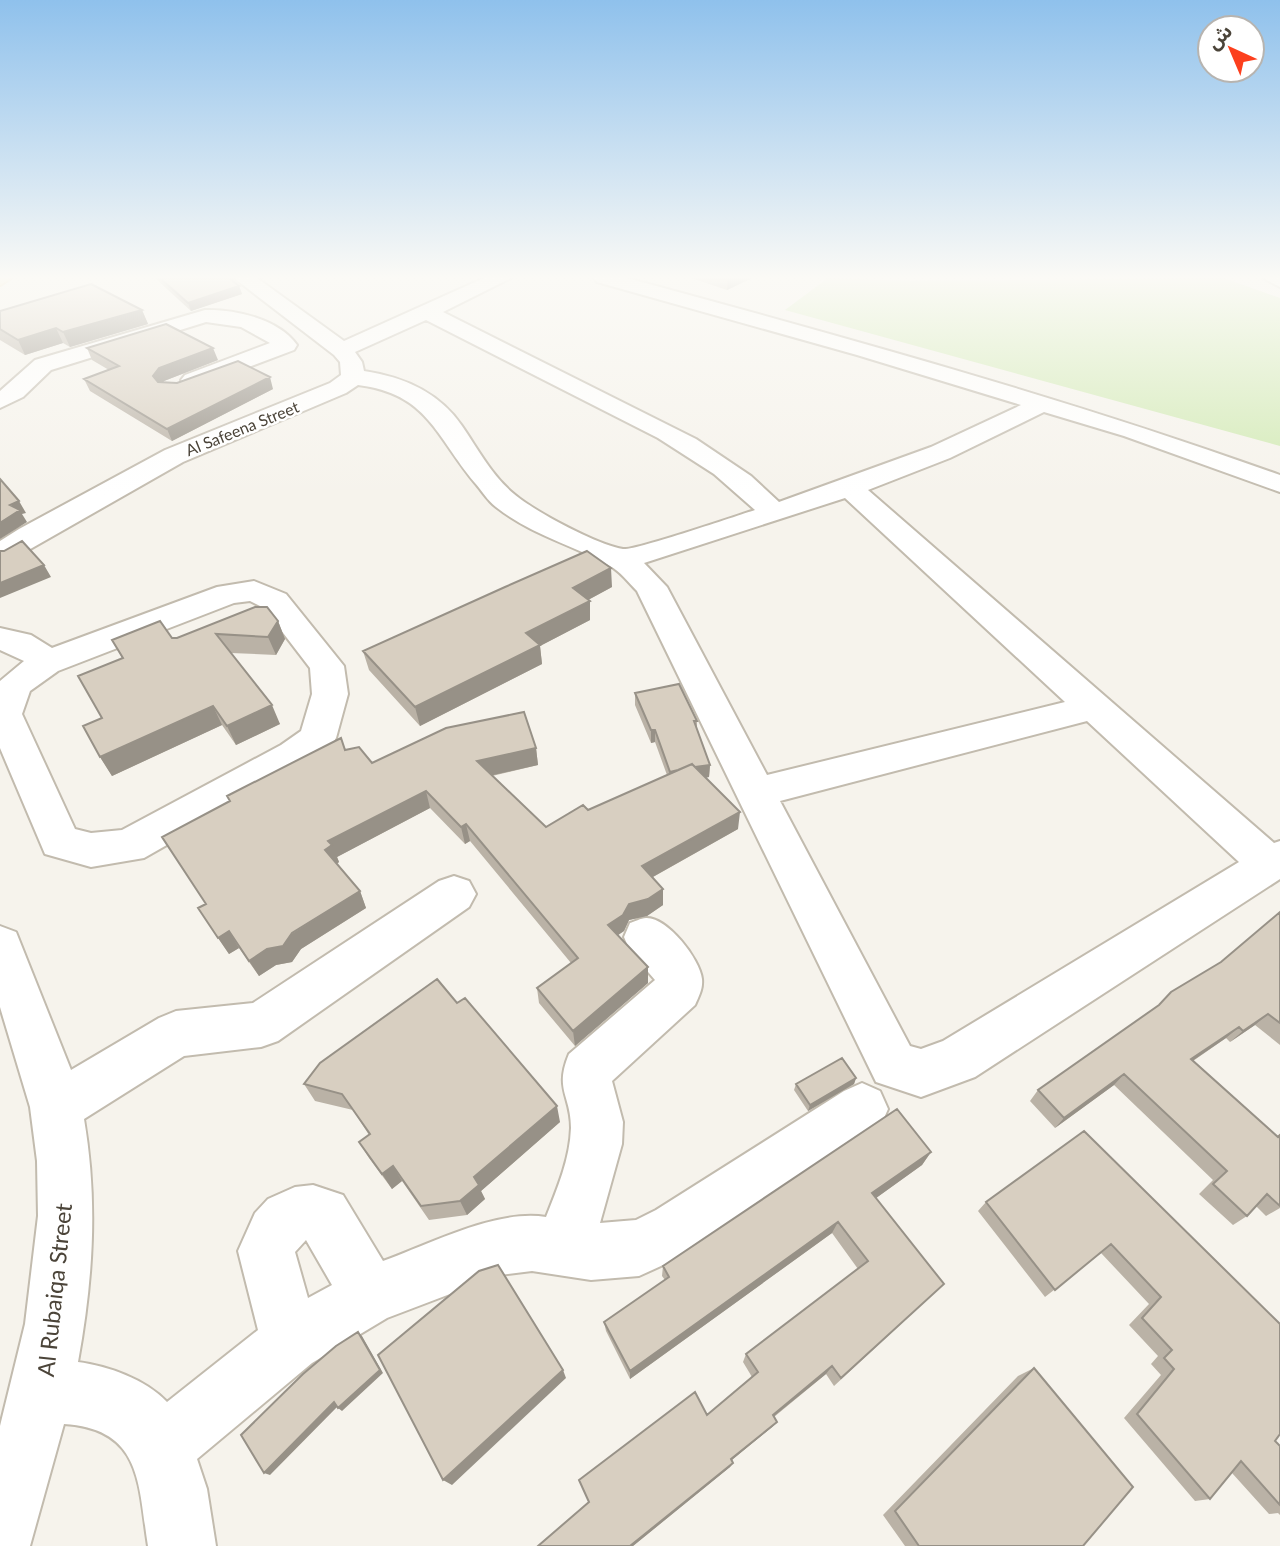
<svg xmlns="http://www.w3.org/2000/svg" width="1280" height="1546" font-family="Lato,'Noto Sans Arabic',sans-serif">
	<rect width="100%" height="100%" fill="#f6f3ec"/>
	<path fill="#d2eab5" d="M828 278 910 281 1224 278 1280 298V446L785 310Z"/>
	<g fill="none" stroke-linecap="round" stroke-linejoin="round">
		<g stroke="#c2bbae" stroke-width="4">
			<path id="minor" d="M234 278H257L344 341 484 278H511L443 312 696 439 751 476 779 502 931 447 1021 405 857 355 597 282 594 278H627C847 338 1065 398 1280 475V492L1124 436 1044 412 950 458 868 490 1274 843 1280 841V879L975 1077 921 1097 876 1082 637 591C629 583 620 571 610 566 572 544 533 536 496 507 488 501 482 491 475 483 435 435 428 394 358 385L346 393 183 462 11 560 0 563V541L19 529 165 450 330 383 341 375 340 362 334 355ZM426 320 658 438 714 474 755 510C736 516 634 551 623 549 597 545 534 511 514 494 492 476 478 449 462 426 439 392 404 377 364 371L362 362 355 352ZM845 498 1065 702 767 775 667 587 644 563ZM1087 721 1239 862 943 1041 921 1049 910 1046 780 801Z
				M1263 278H1280V287Z
				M205 310C235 309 279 319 297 345L294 350 201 385H185L181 380 185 375 270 343 241 327 206 322 51 370 23 397 0 408V391L35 360Z
				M254 581 286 594 344 666 348 694 336 738 330 747 307 765 144 858 91 867 45 854 0 748V681L24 661 0 650V628L31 635 52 648 217 587ZM250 601 264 608 310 668 312 694 301 731 281 745 122 830 91 833 75 829 22 714 30 691 58 671 234 603Z
				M454 876 469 881 476 894 469 907 278 1041 261 1047 184 1056 84 1119C98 1201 93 1280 78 1362 108 1366 145 1379 167 1402L258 1330 238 1251 255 1213 268 1199 295 1187 313 1185 343 1195 383 1261C430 1244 496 1209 546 1217 557 1189 570 1159 571 1128 571 1095 554 1090 569 1054L655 980 630 951 624 937 630 923C634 922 641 918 646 918 667 917 700 959 702 979 703 989 699 996 695 1005L612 1081 623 1122 622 1144 600 1223 636 1220 656 1210 844 1091 862 1083 880 1091 888 1109 880 1127 696 1250 639 1276 591 1280 532 1271 500 1275 387 1318 312 1363 197 1459 207 1489 216 1546H148C138 1485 143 1429 64 1424L30 1546H0V1426L25 1324 38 1216 37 1161 30 1107 0 1007V926L16 932 71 1070 159 1018 176 1011 253 1003 439 881ZM306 1240 332 1285 308 1298 295 1252Z"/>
		</g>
		<g stroke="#e6c16a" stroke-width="4">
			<path id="major" d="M0 278H11L0 285Z"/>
		</g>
		<use href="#minor" fill="#fff" fill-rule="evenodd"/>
		<use href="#major" fill="#ffe39c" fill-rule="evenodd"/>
	</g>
	<path fill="#bab2a6" d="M155 278H229L239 286 242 294 191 311Z
		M691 278H752L727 290Z
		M142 310 148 324 70 347 63 343 25 355 0 340V311Z
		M87 348 218 360 164 381 163 383 273 389 172 441 90 391 84 379 109 370 92 360Z
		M612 587 588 600 590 601V620L540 646 542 664 420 726 369 670 363 651Z
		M278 621 285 639 276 655 231 653 280 724 236 745 222 725 112 776 100 757 102 718 122 658 112 640 172 638Z
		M635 693 697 721V729L710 765 709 777 705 778 738 829 653 877 663 889V905L647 916 629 920 624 931 618 935 648 967V983L575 1046 539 1003 537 988 571 963 470 841 465 844 430 808 337 857 339 862 337 864 360 891 366 908 301 949 292 962 276 965 259 976 239 948 229 954 198 908 205 904 230 801 227 796 345 750 372 763 536 748 538 765 492 776 546 827 588 810 667 775 655 742 651 743 635 705Z
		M1280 912V1045L1255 1025 1230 1042 1226 1038 1193 1061 1277 1136 1280 1134V1208L1266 1216 1256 1206 1247 1216 1233 1225 1199 1194 1213 1180 1114 1085 1055 1128 1030 1101 1038 1090 1221 962Z
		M457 1003 560 1122 481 1191 485 1199 467 1215 429 1220 402 1181 392 1189 369 1158 359 1142 369 1135 353 1110 315 1101 304 1084Z
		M856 1078 854 1084 808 1111 794 1090 796 1084Z
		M1084 1131 1275 1441 1280 1446V1515L1278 1513 1269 1514 1232 1473 1210 1499 1195 1501 1124 1418 1161 1375 1151 1364 1158 1356 1129 1325 1149 1304 1101 1253 1045 1297 978 1211 986 1202Z
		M931 1152 922 1165 876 1198 944 1284 834 1386 826 1374 774 1417 777 1422 772 1427 732 1460 733 1463 730 1467 633 1546H538L707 1415 752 1377 743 1362 746 1354 858 1269 832 1233 630 1379 606 1331 604 1322 665 1280 662 1276 663 1266Z
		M1034 1368 1083 1546H905L883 1515 1018 1376Z"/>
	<path fill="#979187" d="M728 278H752L727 290Z
		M239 286 242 294 191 311 188 303Z
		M142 310 148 324 70 347 63 332Z
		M56 328 63 343 25 355 18 340Z
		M213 348 218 360 164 381 158 388 153 376 159 368Z
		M270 377 273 389 172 441 167 429Z
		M19 501 26 513 22 514 27 522 0 539V523L10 505Z
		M44 565 51 577 0 598V583Z
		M611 568 612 587 575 607 573 588Z
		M590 601V620L540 646 542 664 420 726 415 707 526 633Z
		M278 621 285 639 276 655 268 637Z
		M272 705 280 724 236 745 227 726Z
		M213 706 222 725 112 776 100 757Z
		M651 730H655V742L651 743Z
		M536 748 538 765 480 778 477 761Z
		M710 765 709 777 670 784V772Z
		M426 791 430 808 337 857 339 862 332 867 325 850 328 841Z
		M740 812 738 829 642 883V866Z
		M466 824 470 841 465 844 461 827Z
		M663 889V905L647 916 629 920 624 931 609 941 608 925 629 904Z
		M360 891 366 908 301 949 292 962 276 965 259 976 249 961Z
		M229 931 239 948 229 954 218 938Z
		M648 967V983L575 1046 573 1031Z
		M1268 1014 1255 1025 1230 1042 1243 1031Z
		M1239 1027 1226 1038 1179 1070 1191 1059Z
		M1124 1074 1114 1085 1055 1128 1064 1118Z
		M856 1078 854 1084 808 1111 810 1105Z
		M557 1106 560 1122 481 1191 485 1199 467 1215 460 1201 474 1177Z
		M931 1152 922 1165 865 1206 872 1193Z
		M393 1166 402 1181 392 1189 382 1174Z
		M838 1222 832 1233 630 1379V1371Z
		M358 1332 362 1336 383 1373 342 1411 338 1408Z
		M832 1366 826 1374 768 1421 773 1415Z
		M563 1370 566 1378 452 1485 443 1480Z
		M334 1402 339 1405 270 1475 264 1473Z
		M777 1422 772 1427 728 1463 731 1459Z
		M733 1463 730 1467 633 1546H630Z"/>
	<path fill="#d8cfc1" stroke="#979187" stroke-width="2" d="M160 278H229L239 286 188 303Z
		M91 284 142 310 63 332 56 328 18 340 0 329V311Z
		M166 324 213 348 159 368 153 376 158 382 177 383 238 361 270 377 167 429 84 379 119 366 87 348Z
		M0 479 19 501 10 505 20 510 0 523Z
		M22 541 44 565 0 583V551H4Z
		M587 551 611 568 573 588 590 601 526 633 540 645 415 707 363 651 505 587Z
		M255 607H267L278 621 268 637 216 634 272 705 227 726 213 706 100 757 83 726 102 718 78 676 123 658 112 640 160 621 172 638H177Z
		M679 684 697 721H694L710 765 695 767 692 764 678 770 670 772 655 730H651L635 693Z
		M524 712 536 748 477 761 546 827 583 805 588 810 692 764 740 812 642 866 663 889 648 899 629 904 623 915 608 925 648 967 573 1031 537 988 578 958 466 824 461 827 426 791 328 841 332 845 325 850 360 891 292 933 283 946 267 949 249 961 229 931 218 938 198 908 206 904 162 837 230 801 227 796 341 738 345 750 359 747 372 763 446 728Z
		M1280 912V1023L1268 1014 1243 1031 1239 1027 1191 1059 1278 1137 1280 1135V1206L1267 1194 1247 1216 1213 1184 1227 1171 1124 1074 1064 1118 1038 1090 1159 1005 1171 992 1221 962Z
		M437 979 457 1003 465 998 557 1106 474 1177 479 1185 460 1201 421 1206 393 1166 382 1174 359 1142 370 1134 342 1094 304 1084 320 1063Z
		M842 1058 856 1078 810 1105 796 1084Z
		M897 1109 931 1152 872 1193 944 1284 841 1378 832 1366 773 1415 777 1422 731 1459 733 1463 630 1546H538L589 1502 579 1480 695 1392 707 1415 758 1372 746 1354 868 1261 838 1222 630 1371 604 1322 669 1277 663 1266Z
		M1084 1131 1280 1324V1434L1275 1441 1280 1446V1505L1241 1461 1210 1499 1137 1414 1174 1369 1164 1358 1172 1350 1142 1318 1161 1297 1111 1244 1055 1290 986 1202Z
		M498 1265 563 1370 443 1480 378 1355 479 1271Z
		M358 1332 380 1370 338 1408 334 1402 264 1473 241 1435 303 1374 336 1346Z
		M1034 1368 1133 1487 1083 1546H919L895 1511Z"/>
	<linearGradient id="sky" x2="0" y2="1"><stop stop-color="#8fc1ec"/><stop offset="0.56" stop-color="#fbfaf6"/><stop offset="1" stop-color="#fbfaf6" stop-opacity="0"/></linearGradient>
	<rect width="1280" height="495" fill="url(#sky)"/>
	<g text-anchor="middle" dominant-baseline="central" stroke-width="5" stroke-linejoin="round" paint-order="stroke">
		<g font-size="16" fill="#4b4439" stroke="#fff">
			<text transform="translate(242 428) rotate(-22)">Al Safeena Street</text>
		</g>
		<g font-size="23" fill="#4b4439" stroke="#fff">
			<text transform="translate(54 1290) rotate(-84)">Al Rubaiqa Street</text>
		</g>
	</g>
	<g transform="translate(1231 49) rotate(316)"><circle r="33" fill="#ffffff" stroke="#b7b4b0" stroke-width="2"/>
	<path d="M0-5L12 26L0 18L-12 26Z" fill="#fc3f1d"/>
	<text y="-10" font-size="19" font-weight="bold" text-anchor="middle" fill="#4b4439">ش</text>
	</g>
</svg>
